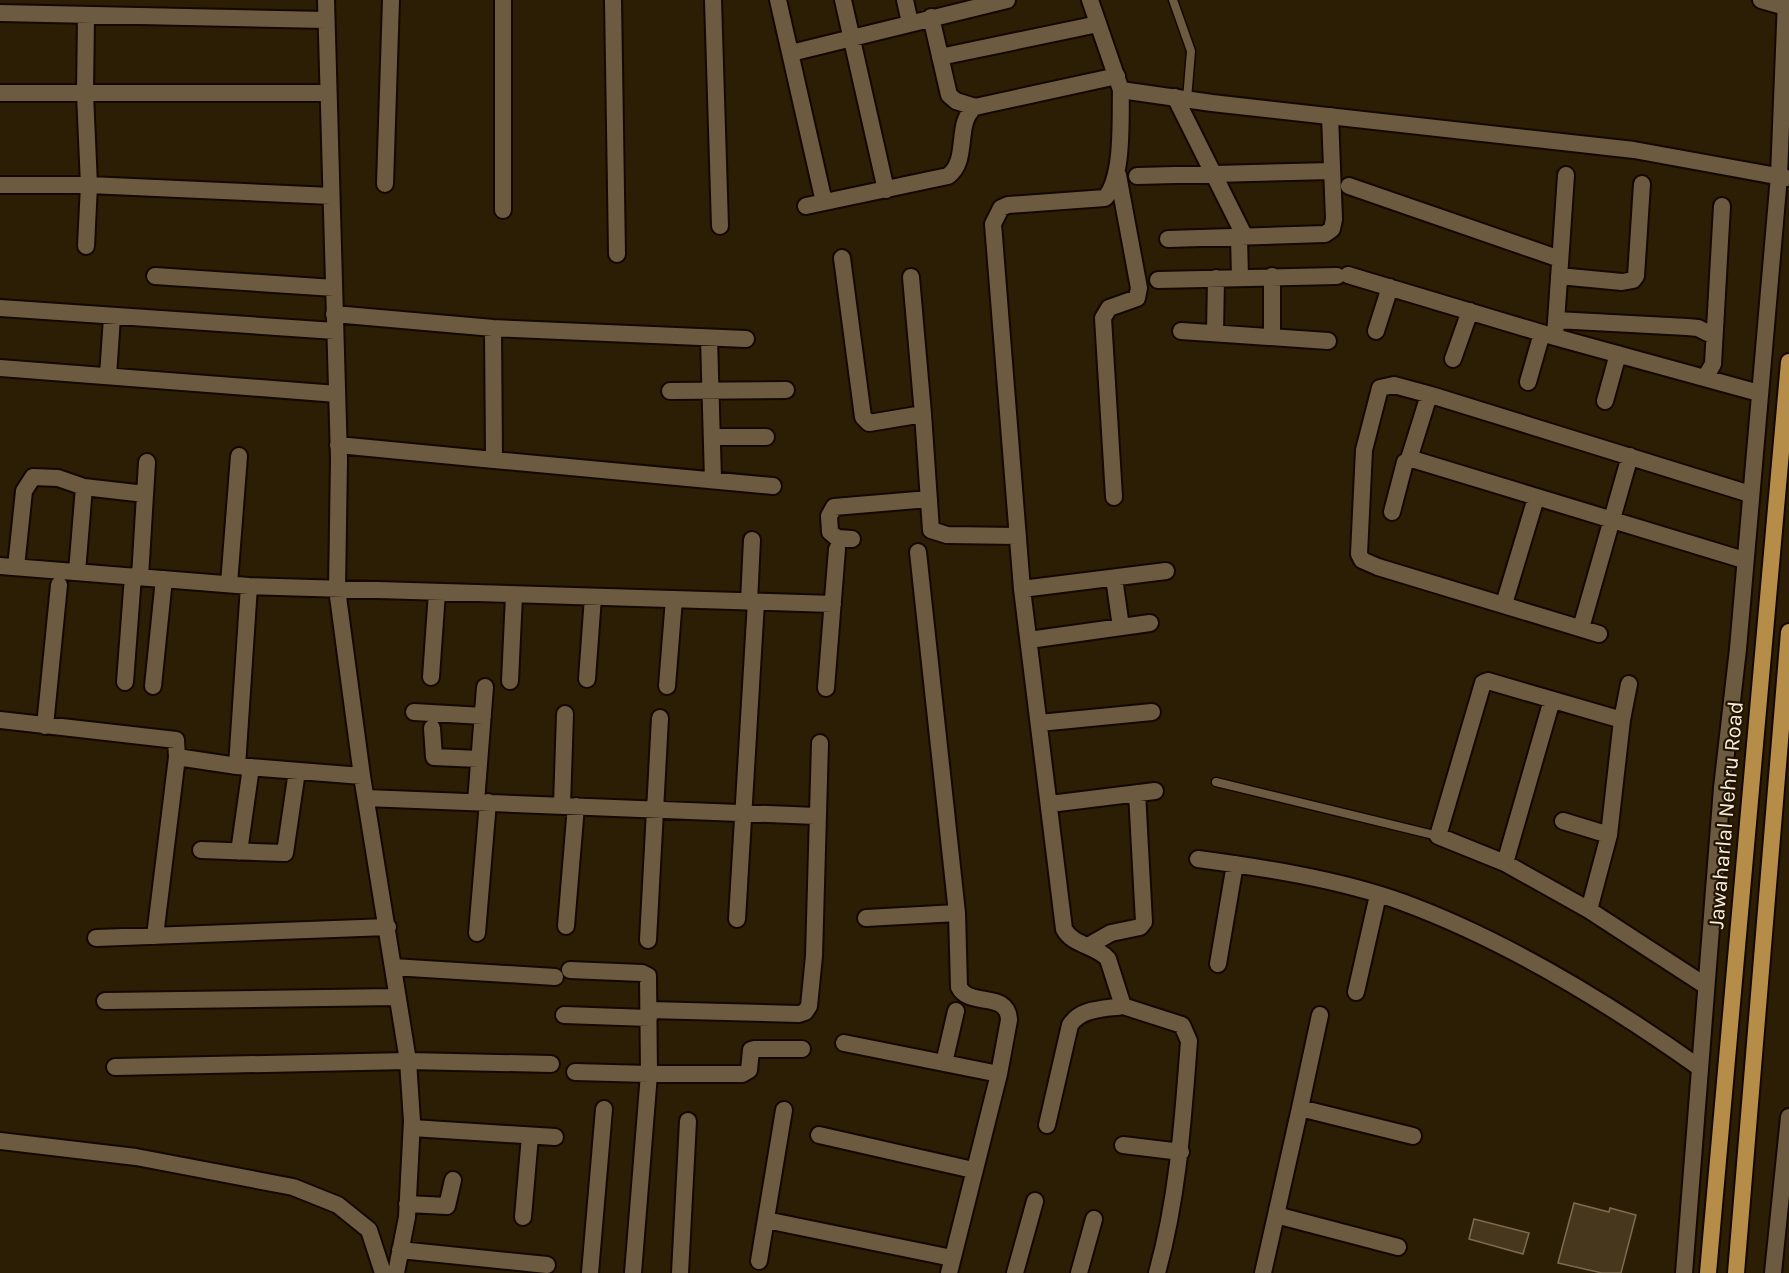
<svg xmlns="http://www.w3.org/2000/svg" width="1789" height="1273" font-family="Karla,sans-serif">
	<rect width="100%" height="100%" fill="#2c1e04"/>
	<path fill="#47381d" stroke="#7d6c51" stroke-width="1.5" d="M1574 1203 1609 1212 1610 1208 1636 1215 1621 1273H1602L1558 1263Z
		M1474 1219 1529 1233 1523 1254 1469 1239Z"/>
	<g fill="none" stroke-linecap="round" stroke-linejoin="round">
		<g stroke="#140700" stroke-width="11">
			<path id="service" d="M1173 0 1191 51 1187 99
				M1216 782 1438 836"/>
		</g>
		<g stroke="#140700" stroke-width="20">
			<path id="minor" d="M326 0 339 459 337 589 362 776 408 1061 412 1121 407 1217 396 1273
				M503 0V210
				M613 0 617 254
				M713 0 720 226
				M778 0 824 202
				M843 0 886 190
				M905 0 910 23
				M1761 0 1785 7
				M0 13 326 20
				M931 17 949 95 956 101 975 107
				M791 53 1007 0
				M940 57 1098 24
				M1121 90C1120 118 1124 177 1105 198L1008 205 1001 208 993 224 1022 589 1064 929C1073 946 1096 945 1108 959L1123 1006 1182 1025 1189 1041C1183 1120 1178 1197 1157 1273
				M0 93H328
				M1175 97 1245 237
				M1137 176 1332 171
				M385 184 391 0
				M0 185H89L85 94 86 16
				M1349 186 1560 259
				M806 206 948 176C970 160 954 123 975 107L1117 76
				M1239 237 1240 277
				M1168 239 1325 234 1332 229 1334 219 1330 116
				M86 246 89 185 331 196
				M842 258 863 417 869 423 923 414 931 530 947 535 1018 536
				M1348 275 1555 337 1759 393
				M155 276 334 288
				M1559 276 1622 282 1633 280 1636 276 1642 184
				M911 277 923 414
				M1158 280 1337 276
				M0 308 335 331
				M334 314 493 328 746 339
				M1556 320 1687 327 1698 328 1714 336
				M1181 331 1328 341
				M1376 331 1390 287
				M1215 333 1216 278
				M1272 337V276
				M1555 337 1566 175
				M709 338 713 480
				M1453 359 1470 311
				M0 368 337 394
				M108 376 112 317
				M1705 378 1713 364 1722 206
				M1528 382 1542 333
				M670 391 786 390
				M1605 401 1618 354
				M712 437H766
				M338 445 494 460 493 328
				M1409 459 1429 395
				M494 460 773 486
				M1114 497 1103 318 1109 308 1137 298 1139 288 1118 175
				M1392 512 1405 462 1412 459 1744 560
				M852 539 837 538 830 532 829 516 834 507 929 499
				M918 552 957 913 959 987C969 1008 1008 990 1009 1020L999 1074 949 1273
				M0 566 249 586 833 604
				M16 567 24 491 33 477 58 478 84 487 145 494
				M77 572 84 487
				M140 577 147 462
				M1114 578 1121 627
				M229 584 239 456
				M1022 589 1166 571
				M749 602 752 540
				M1504 604 1536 498
				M1581 628 1630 456
				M1599 634 1378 567 1362 560 1359 554 1364 450 1380 388 1394 385 1431 395 1750 494
				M1029 640 1150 623
				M431 677 437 592
				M587 679 593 597
				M510 681 514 595
				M125 682 133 576
				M153 686 164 579
				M667 686 674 599
				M826 688 837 549
				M414 712 483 716
				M0 720 176 740 177 757 155 936
				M1622 720 1629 684
				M1039 723 1152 712
				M45 726 59 585
				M432 728 434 757 479 759
				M177 757 237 766 362 776
				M237 766 249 586
				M366 798 816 816
				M476 802 485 687
				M1050 804 1155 791
				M562 805 565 714
				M1563 821 1609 835
				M201 850 285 853 297 771
				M239 852 251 767
				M1198 859C1265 868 1338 879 1402 902 1506 940 1610 1004 1700 1068
				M1505 863 1552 700
				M1589 910 1505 863 1438 836 1483 683 1488 681 1622 720 1609 835 1589 910 1706 986
				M866 918 957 913
				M737 919 756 602
				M566 926 576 806
				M477 933 488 802
				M96 938 388 927
				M648 940 660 718
				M1088 946 1111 933 1140 927 1144 922 1137 793
				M1218 964 1235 864
				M393 967 555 977
				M570 970 642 973 648 976 649 1074H742L749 1070 751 1050 754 1049H802
				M1356 992 1378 895
				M105 1001 396 997
				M649 1010 799 1014 805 1012 809 1006 814 956 820 743
				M564 1015 649 1018
				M844 1043 999 1074
				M944 1063 956 1011
				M115 1067 408 1061 551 1064
				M575 1072 649 1074 633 1273
				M1300 1108 1320 1015
				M1047 1125 1070 1025C1081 1008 1104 1009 1123 1006
				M412 1128 555 1137
				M819 1135 973 1170
				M0 1141 136 1157 293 1187 338 1205 369 1230 383 1273
				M1123 1145 1181 1152
				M407 1204 447 1206 453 1180
				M1276 1215 1398 1247
				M523 1217 530 1136
				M766 1220 952 1258
				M400 1250 547 1265
				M759 1261 784 1110
				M590 1273 604 1109
				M680 1273 688 1121
				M1015 1273 1035 1201
				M1079 1273 1094 1219
				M1263 1273 1300 1108 1413 1136"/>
		</g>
		<g stroke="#140700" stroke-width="20">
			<path id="tertiary" d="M1090 0 1121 90 1212 103 1634 150 1787 178
				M1684 1273 1722 788 1738 649 1779 176 1786 0
				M1773 1273 1789 1117"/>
		</g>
		<g stroke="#140700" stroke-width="20">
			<path id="primary" d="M1708 1273 1789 362
				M1736 1273 1789 632"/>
		</g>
		<use href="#service" stroke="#6c5b40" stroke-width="8"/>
		<use href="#minor" stroke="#6c5b40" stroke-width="16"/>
		<use href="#tertiary" stroke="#6c5b40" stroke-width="16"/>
		<use href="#primary" stroke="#b58d48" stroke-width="16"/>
	</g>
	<g text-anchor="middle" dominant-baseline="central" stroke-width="4.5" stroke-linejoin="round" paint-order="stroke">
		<g font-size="22" fill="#f8eedf" stroke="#221400">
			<text transform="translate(1726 815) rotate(-85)">Jawaharlal Nehru Road</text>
		</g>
	</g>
</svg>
